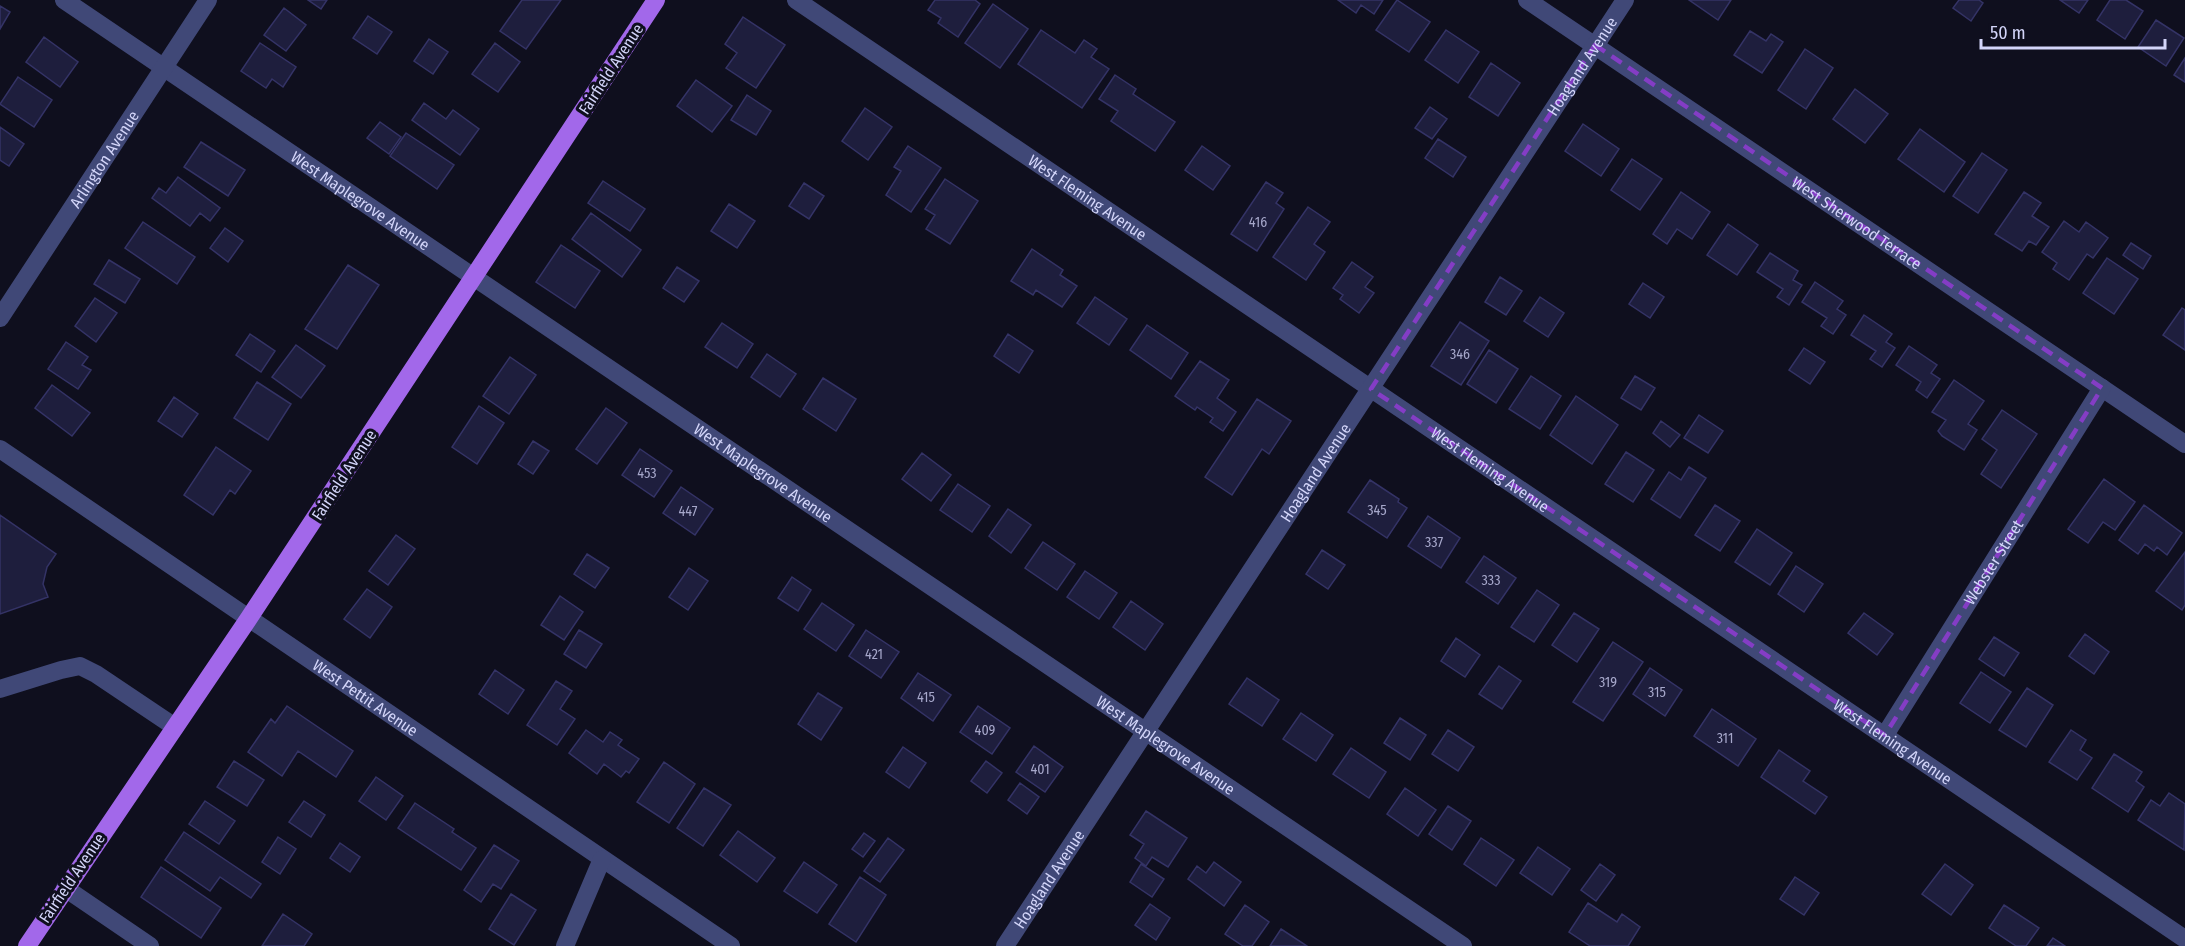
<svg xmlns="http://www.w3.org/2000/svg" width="2185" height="946" font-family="'Fira Sans Condensed',sans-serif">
	<rect width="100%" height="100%" fill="#0f0f1e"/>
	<path fill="#1e1e3d" stroke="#343366" stroke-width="1.5" d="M308 0H327L321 9Z
		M522 0H561L526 49 500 31Z
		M935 0H975L980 4 958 37 938 23 941 18 928 10Z
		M1338 0H1383L1374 14 1361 5 1356 13Z
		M1397 0 1430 22 1409 52 1376 30Z
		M1689 0H1731L1718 20Z
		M1959 0H1979L1983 3 1971 21 1953 8Z
		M2060 0H2088L2079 13Z
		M2110 0H2126L2143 11 2125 39 2097 20Z
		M993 4 1028 29 1000 68 965 43Z
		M0 6 10 12 0 29Z
		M284 8 306 25 286 51 264 35Z
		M368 16 392 32 377 54 353 38Z
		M743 17 785 45 756 88 726 68 737 53 725 44Z
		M2156 20 2184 38 2166 66 2138 47Z
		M1041 30 1075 53 1084 40 1097 49 1091 57 1109 69 1082 108 1018 64Z
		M1446 30 1479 52 1458 83 1425 60Z
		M1750 31 1766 41 1771 34 1783 42 1762 73 1734 55Z
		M44 37 78 62 60 87 26 62Z
		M429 39 448 52 433 74 414 61Z
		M260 43 296 67 283 87 272 79 266 88 241 71Z
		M495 43 520 62 498 92 472 74Z
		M1805 49 1833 68 1806 109 1778 90Z
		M2185 58V82L2174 75Z
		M1491 63 1520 83 1498 116 1469 97Z
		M1115 75 1136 89 1133 94 1175 122 1155 151 1111 121 1118 111 1099 99Z
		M18 77 52 100 34 127 0 104Z
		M696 80 732 106 712 132 677 106Z
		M1855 89 1888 114 1865 143 1833 119Z
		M747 95 771 111 756 135 731 120Z
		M424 103 446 119 453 110 479 129 460 155 412 120Z
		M1430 107 1447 119 1432 139 1415 128Z
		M865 108 892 127 868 160 842 141Z
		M380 122 401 137 389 154 367 138Z
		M1583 124 1619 149 1601 176 1565 151Z
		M0 127 24 144 9 166 0 160Z
		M1920 129 1965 162 1944 192 1898 159Z
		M406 133 454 165 437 189 390 156Z
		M1438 139 1466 157 1453 177 1425 158Z
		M201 142 245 170 228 196 184 167Z
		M908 146 941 168 911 212 886 195 901 171 894 167Z
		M1202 146 1230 166 1213 190 1185 170Z
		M1982 153 2007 170 1978 213 1953 196Z
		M1632 159 1662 179 1640 210 1611 190Z
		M178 177 220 208 210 221 200 213 190 226 152 198 159 188 166 193Z
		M945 179 978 201 950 244 926 229 935 215 925 209Z
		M603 181 645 209 630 231 588 203Z
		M1266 182 1283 193 1276 203 1284 209 1257 251 1231 234Z
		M804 183 824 196 809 219 789 206Z
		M1681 192 1710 212 1692 239 1677 229 1667 244 1653 234Z
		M2024 192 2041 203 2032 216 2049 227 2036 245 2029 241 2022 251 1995 234Z
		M729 204 755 221 737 248 711 231Z
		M1308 207 1330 222 1314 244 1325 252 1306 280 1273 257Z
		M591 213 641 250 622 277 572 239Z
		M2064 221 2079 232 2086 222 2108 238 2093 258 2087 254 2069 280 2053 269 2057 263 2042 252Z
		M143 222 195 257 177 284 125 248Z
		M1728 224 1758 245 1737 275 1707 255Z
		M225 228 243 241 228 262 210 248Z
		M2131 243 2151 256 2143 269 2123 255Z
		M561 245 600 271 575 308 536 282Z
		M1032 249 1063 270 1060 275 1077 286 1062 307 1036 290 1033 295 1011 281Z
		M1770 253 1798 271 1793 280 1802 285 1789 305 1777 297 1783 289 1757 272Z
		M2107 258 2138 279 2114 314 2083 293Z
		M109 260 140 279 125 303 94 284Z
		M1352 262 1373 277 1365 287 1374 293 1359 313 1340 299 1343 295 1333 288Z
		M348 265 379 285 337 349 305 329Z
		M677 267 699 281 684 302 663 288Z
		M1500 277 1522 291 1506 315 1485 302Z
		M1815 282 1843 301 1837 309 1846 315 1833 334 1821 326 1827 318 1802 302Z
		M1643 283 1664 297 1650 318 1629 304Z
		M1095 297 1127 319 1109 345 1077 323Z
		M1540 297 1564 313 1548 337 1524 321Z
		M95 298 117 313 96 342 75 326Z
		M2182 308 2185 310V350L2163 335Z
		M1864 315 1892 334 1886 342 1895 348 1882 367 1870 359 1876 351 1851 335Z
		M1460 322 1489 341 1461 385 1431 366Z
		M722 323 753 344 737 368 705 347Z
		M1147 325 1188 353 1171 379 1130 350Z
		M250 334 275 351 261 372 236 355Z
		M1008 334 1033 351 1019 373 994 356Z
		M66 342 88 357 82 365 91 370 78 389 48 369Z
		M296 345 325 366 301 398 272 377Z
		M1909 346 1937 365 1931 373 1940 379 1927 398 1916 390 1921 382 1896 365Z
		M1804 348 1825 362 1810 384 1789 370Z
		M1489 350 1518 369 1496 403 1467 384Z
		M767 354 796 374 780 397 751 377Z
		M510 357 536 375 509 414 483 396Z
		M1200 361 1229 380 1217 398 1236 412 1223 431 1210 422 1213 418 1197 407 1195 410 1175 396Z
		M1531 376 1561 396 1540 429 1509 409Z
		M1635 376 1655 388 1641 410 1621 398Z
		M823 378 856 399 836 431 803 409Z
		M1954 380 1984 401 1968 424 1977 430 1964 450 1942 436 1938 431 1946 420 1932 412Z
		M257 382 291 404 268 440 234 418Z
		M52 385 90 413 72 436 35 408Z
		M1576 396 1618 425 1592 464 1550 435Z
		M174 397 198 414 182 437 158 421Z
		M1257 399 1291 421 1269 454 1262 449 1232 495 1205 477Z
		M479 406 504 423 477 464 452 447Z
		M606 408 627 423 597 464 576 449Z
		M2002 410 2037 434 2001 488 1981 474 1997 450 1982 439Z
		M1699 415 1723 431 1708 453 1684 438Z
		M1661 421 1680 435 1670 447 1653 433Z
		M533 441 549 451 533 474 518 464Z
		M216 447 251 471 235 494 230 490 213 515 184 495Z
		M640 449 672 471 654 497 622 475Z
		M1626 452 1654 470 1633 502 1605 484Z
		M922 453 951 475 931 501 902 479Z
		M1689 467 1706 478 1680 518 1651 499 1669 472 1681 480Z
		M2104 479 2135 502 2115 530 2103 522 2088 543 2068 529Z
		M1370 480 1399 499 1398 502 1407 508 1387 538 1348 512Z
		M958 484 990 506 972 532 940 510Z
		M681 487 713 509 695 535 663 513Z
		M1715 505 1740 521 1720 551 1695 535Z
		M2144 505 2182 533 2167 555 2157 547 2154 551 2145 544 2138 554 2119 540Z
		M1008 509 1031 525 1011 553 989 536Z
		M0 515 56 554 47 567 43 584 48 597 0 614Z
		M1428 516 1460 538 1441 568 1408 546Z
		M1757 529 1792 553 1770 585 1735 562Z
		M396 535 415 549 388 585 369 571Z
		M1043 542 1075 564 1057 590 1025 568Z
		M1322 550 1345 565 1328 589 1306 574Z
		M2185 552V605L2182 610 2156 591Z
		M587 554 609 568 595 588 574 574Z
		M1484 556 1516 578 1498 604 1466 582Z
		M1796 566 1823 584 1804 612 1778 594Z
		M689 568 708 581 688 610 669 597Z
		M1085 571 1117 593 1099 619 1067 597Z
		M792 577 811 590 798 611 778 598Z
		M367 589 392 607 370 638 344 619Z
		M1537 590 1559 605 1534 642 1511 627Z
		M560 596 583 612 564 640 541 625Z
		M1131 601 1163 624 1145 650 1113 627Z
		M822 603 854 625 836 651 804 629Z
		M1574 613 1599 629 1577 662 1552 645Z
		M1864 613 1893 634 1877 655 1848 633Z
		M579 630 602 644 586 668 564 654Z
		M866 630 899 652 881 678 849 656Z
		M2085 634 2109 652 2094 674 2069 656Z
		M1994 637 2019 653 2004 676 1979 659Z
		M1456 638 1480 655 1465 677 1441 661Z
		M1613 642 1643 662 1603 721 1573 702Z
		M1499 666 1521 681 1502 709 1479 694Z
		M1650 668 1682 690 1665 716 1633 694Z
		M495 670 524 690 508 714 479 694Z
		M1981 672 2011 692 1990 723 1960 703Z
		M918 673 951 695 933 721 901 698Z
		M1247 678 1279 700 1262 726 1229 704Z
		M556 681 572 691 560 709 575 719 557 745 527 725Z
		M2027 688 2053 705 2026 747 1999 730Z
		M818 693 842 708 821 740 798 724Z
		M287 706 353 751 336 777 298 751 282 776 248 752 271 719 275 723Z
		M978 706 1010 728 992 754 960 732Z
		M1712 709 1756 739 1738 766 1694 736Z
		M1301 713 1333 735 1316 761 1283 739Z
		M1400 718 1426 735 1410 760 1384 743Z
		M586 730 603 742 610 732 622 740 618 745 639 759 629 773 626 771 621 777 604 764 597 774 569 753Z
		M1448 730 1474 747 1458 771 1432 754Z
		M2071 730 2086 740 2080 750 2092 758 2077 780 2049 762Z
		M1034 746 1063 767 1045 792 1016 772Z
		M903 747 926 763 909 788 886 772Z
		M1351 748 1386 772 1369 798 1333 774Z
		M1779 750 1810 771 1803 781 1827 797 1815 814 1761 777Z
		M2114 754 2142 772 2136 781 2144 787 2128 812 2092 788Z
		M234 761 264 780 247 806 217 787Z
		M986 761 1002 773 987 793 971 781Z
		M664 762 695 784 669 823 637 802Z
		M376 777 403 796 386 820 359 801Z
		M1020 783 1039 797 1027 814 1008 800Z
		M704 788 731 805 703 846 677 828Z
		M1405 788 1436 810 1418 836 1387 814Z
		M2169 793 2185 804 2184 850 2138 820 2151 800 2160 806Z
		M205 801 235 821 219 844 189 824Z
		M304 801 325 815 311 837 289 822Z
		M415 803 454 829 452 832 476 848 461 870 398 828Z
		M1448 806 1471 821 1452 850 1429 834Z
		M1146 811 1187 838 1168 867 1152 857 1146 866 1135 858 1144 844 1130 835Z
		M738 831 775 858 757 882 720 855Z
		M184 832 261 884 251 898 220 877 210 891 165 860Z
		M864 833 875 841 863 857 852 849Z
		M278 837 296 849 280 874 262 862Z
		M888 838 904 850 880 882 864 871Z
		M1481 838 1514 860 1496 886 1464 864Z
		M340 843 360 857 350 872 330 858Z
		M494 845 519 861 501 889 493 884 481 902 464 890Z
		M1538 847 1570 869 1552 895 1520 873Z
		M804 862 837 885 817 913 784 891Z
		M1214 862 1241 882 1224 906 1188 879 1197 866 1206 873Z
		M1141 864 1164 879 1152 897 1130 882Z
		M1600 864 1615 875 1596 901 1581 890Z
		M1945 864 1973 885 1951 915 1922 894Z
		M161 867 221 908 201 938 141 897Z
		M860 877 886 895 856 942 829 924Z
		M1795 877 1819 893 1804 915 1780 899Z
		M511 894 536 910 514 945 489 929Z
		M1588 903 1617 922 1622 914 1640 927 1628 946H1590L1569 932Z
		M1150 904 1170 918 1156 940 1135 925Z
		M1245 905 1269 922 1252 946H1243L1225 934Z
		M2004 905 2039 928 2026 946H2016L1989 928Z
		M283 914 312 934 304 946H262Z
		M1281 929 1307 946H1270Z
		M2053 938 2065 946H2047Z"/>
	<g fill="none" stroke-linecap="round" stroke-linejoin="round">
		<g stroke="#404877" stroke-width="18">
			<path id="s1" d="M64 0 1463 946"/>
			<path id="s2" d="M796 0 2185 939"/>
			<path id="s3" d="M1527 0 2185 444"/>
			<path id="s4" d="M0 318 208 0"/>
			<path id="s5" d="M0 449 731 946"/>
			<path d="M0 689 61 670 80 666 96 674 175 727"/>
			<path id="s6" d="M1885 735 2102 388"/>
			<path d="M65 888 150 946"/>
			<path d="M565 946 602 859"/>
			<path id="s7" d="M1005 946 1625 0"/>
		</g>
		<path stroke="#a268ea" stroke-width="18" d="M27 946 249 618 656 0"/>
	</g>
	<path fill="none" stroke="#843dc5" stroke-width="4.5" stroke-dasharray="12 8" stroke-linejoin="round" d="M1595 45 2102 388 1885 735 1371 389Z"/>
	<g text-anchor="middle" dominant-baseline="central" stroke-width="6" stroke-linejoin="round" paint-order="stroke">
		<g font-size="14" fill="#a6a7ca">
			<text x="1258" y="222">416</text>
			<text x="1460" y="354">346</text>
			<text x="647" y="473">453</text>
			<text x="1377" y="510">345</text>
			<text x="688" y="511">447</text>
			<text x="1434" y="542">337</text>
			<text x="1491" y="580">333</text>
			<text x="874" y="654">421</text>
			<text x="1608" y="682">319</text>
			<text x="1657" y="692">315</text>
			<text x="926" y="697">415</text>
			<text x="985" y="730">409</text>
			<text x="1725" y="738">311</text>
			<text x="1040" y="769">401</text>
		</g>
		<g font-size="16" fill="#d3d5f9" stroke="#0f0f1e">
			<text stroke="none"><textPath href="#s7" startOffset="1052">Hoagland Avenue</textPath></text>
			<text transform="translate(611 69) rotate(-57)">Fairfield Avenue</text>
			<text stroke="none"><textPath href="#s4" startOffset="190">Arlington Avenue</textPath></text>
			<text stroke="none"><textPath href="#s2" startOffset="352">West Fleming Avenue</textPath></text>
			<text stroke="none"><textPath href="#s1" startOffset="358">West Maplegrove Avenue</textPath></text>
			<text stroke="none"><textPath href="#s3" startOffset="398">West Sherwood Terrace</textPath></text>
			<text stroke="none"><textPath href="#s2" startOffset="838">West Fleming Avenue</textPath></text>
			<text stroke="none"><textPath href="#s1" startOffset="844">West Maplegrove Avenue</textPath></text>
			<text stroke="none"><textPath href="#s7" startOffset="566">Hoagland Avenue</textPath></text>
			<text transform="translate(344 475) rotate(-57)">Fairfield Avenue</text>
			<text stroke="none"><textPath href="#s6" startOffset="204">Webster Street</textPath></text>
			<text stroke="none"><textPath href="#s5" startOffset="442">West Pettit Avenue</textPath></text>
			<text stroke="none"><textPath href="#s2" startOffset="1324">West Fleming Avenue</textPath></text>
			<text stroke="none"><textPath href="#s1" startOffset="1330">West Maplegrove Avenue</textPath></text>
			<text transform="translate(72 878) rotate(-56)">Fairfield Avenue</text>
			<text stroke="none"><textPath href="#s7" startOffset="80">Hoagland Avenue</textPath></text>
		</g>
	</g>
	<path d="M1981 39v9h184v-9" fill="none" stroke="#d3d5f9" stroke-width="3"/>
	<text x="1990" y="39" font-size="18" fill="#d3d5f9" stroke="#0f0f1e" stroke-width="4.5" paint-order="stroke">50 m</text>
</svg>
